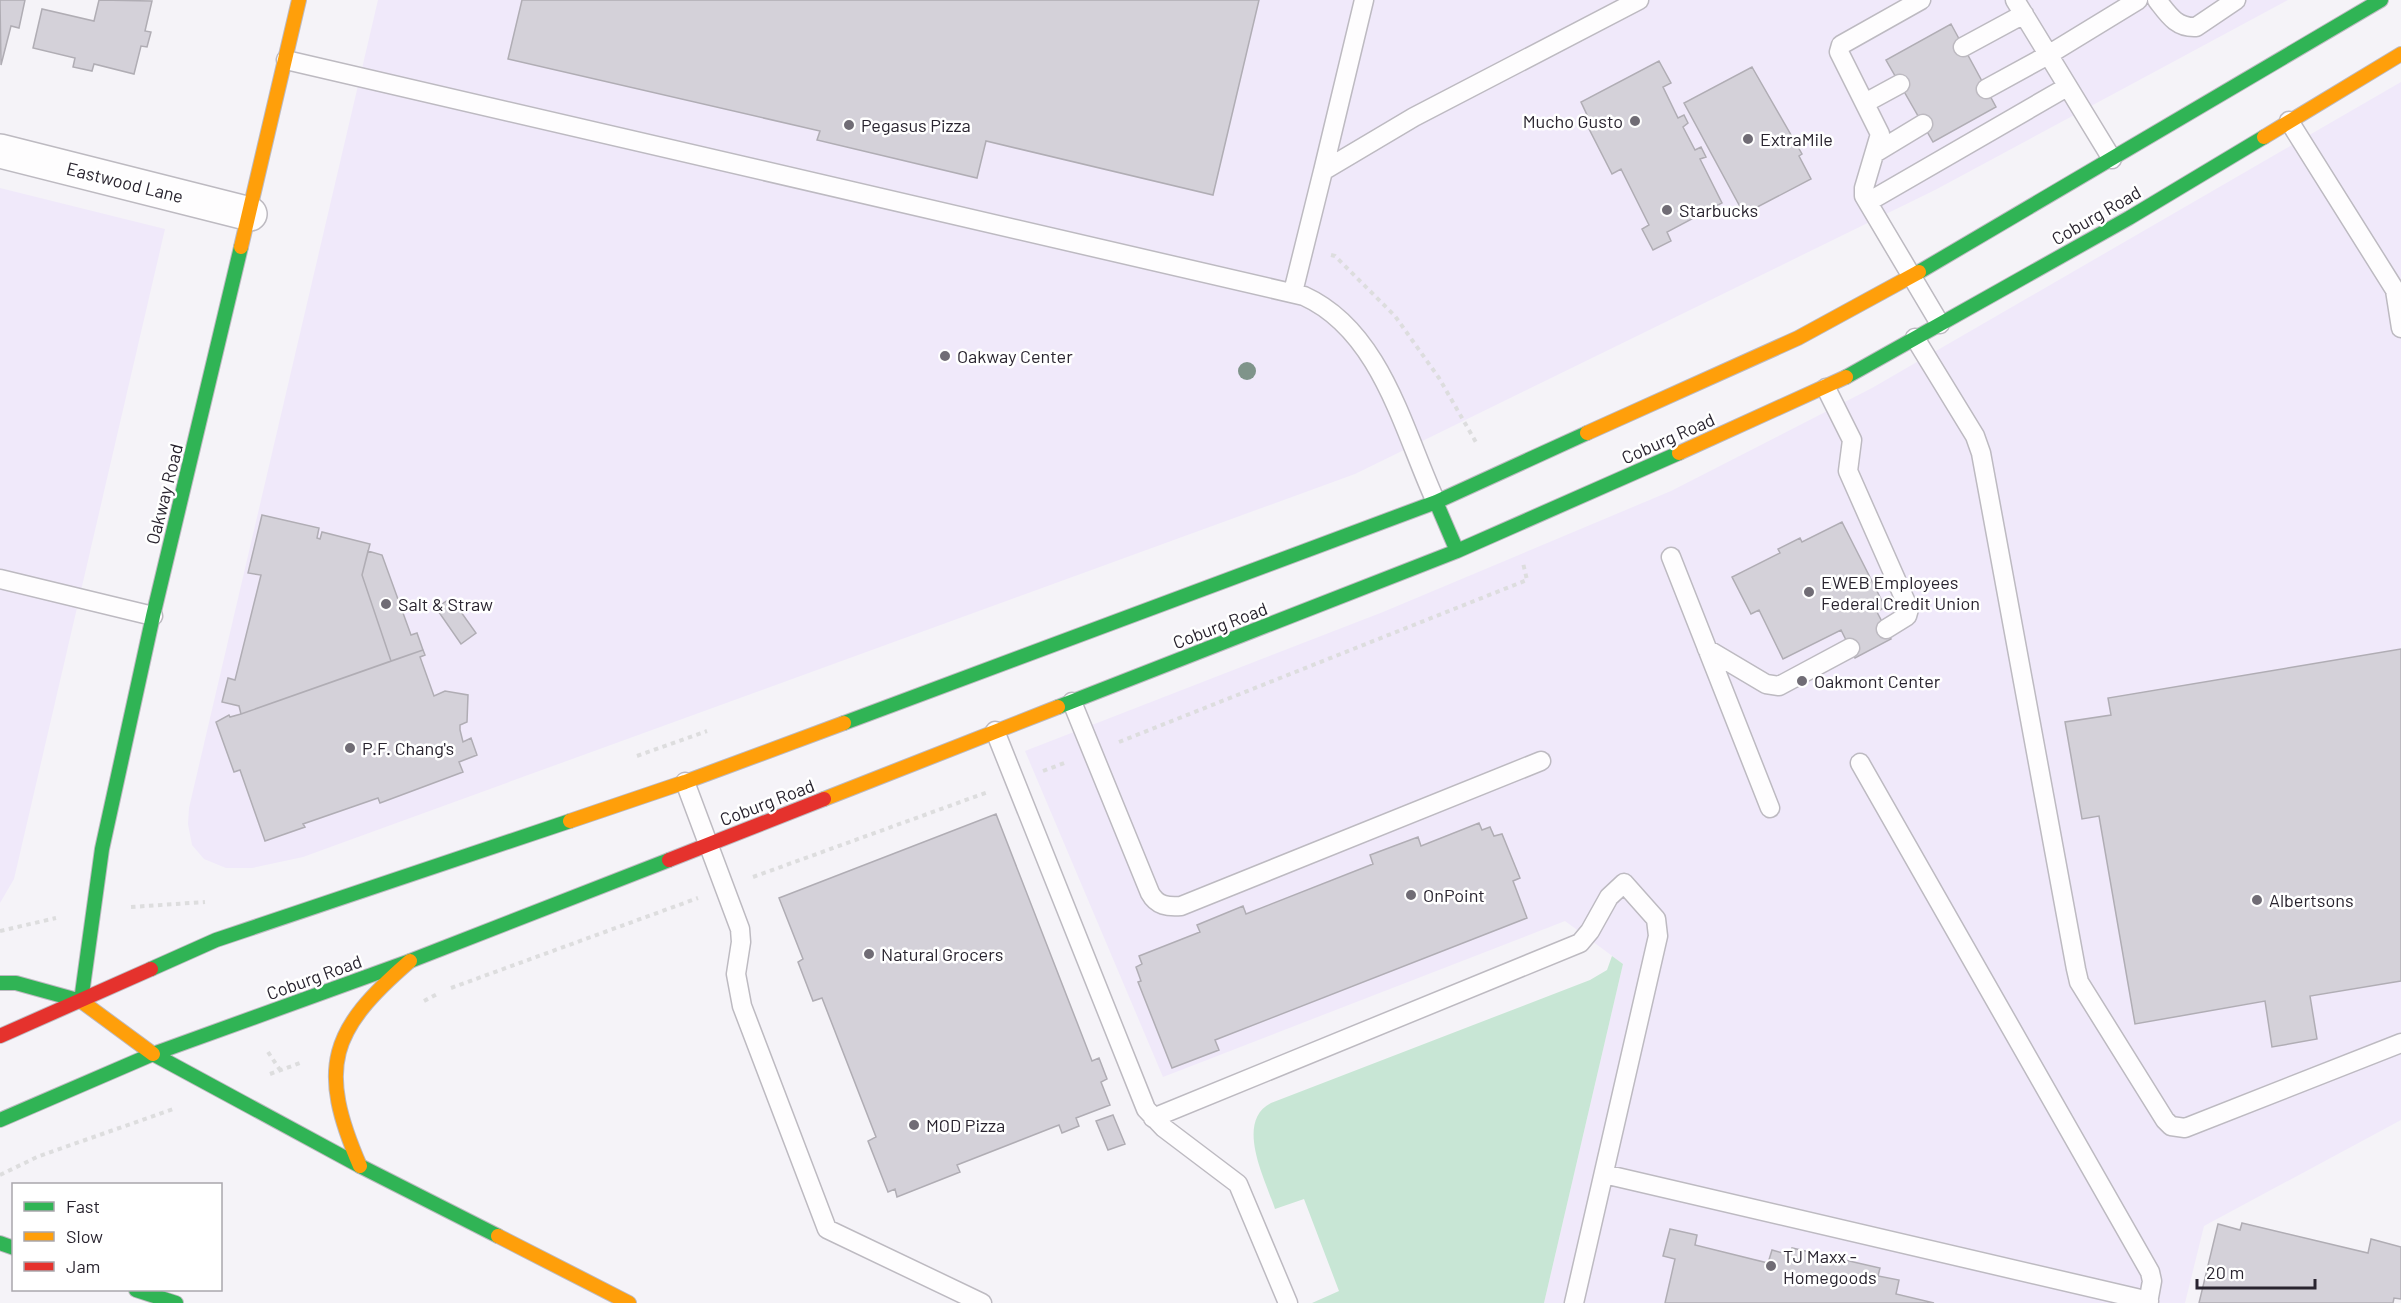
<svg xmlns="http://www.w3.org/2000/svg" width="2401" height="1303" font-family="Barlow,sans-serif">
	<rect width="100%" height="100%" fill="#f5f3f8"/>
	<path fill="#f0e9fa" d="M378 0H2288L1935 190 1355 474 303 857 252 868H226L204 859 192 845 188 824 189 808Z
		M2401 82V1120L2204 1226 2185 1303H1544L1623 964 1565 921 1163 1077 1025 751 1383 612 1671 491 1872 388Z
		M0 188 165 229 14 879 0 903Z"/>
	<path fill="#c8e6d5" d="M1612 956 1623 964 1544 1303H1312L1339 1291 1304 1199 1275 1209C1266 1181 1234 1122 1271 1103L1590 980 1607 970Z"/>
	<path fill="#d4d1d9" stroke="#b0adb4" stroke-width="1.5" d="M0 0H25L19 28 11 26 1 65Z
		M99 0 152 1 145 31 151 32 147 47 141 46 134 74 94 64 92 71 73 67 75 58 33 48 42 9 94 21Z
		M522 0H1259L1213 195 986 141 977 178 817 140 820 131 508 59Z
		M1951 24 1996 107 1933 142 1886 60Z
		M1659 61 1671 83 1663 87 1678 118 1684 115 1688 123 1683 127 1695 150 1701 147 1706 157 1700 159 1722 203 1667 232 1671 241 1653 250 1642 229 1649 225 1621 169 1612 174 1584 119 1588 117 1581 102Z
		M1752 67 1802 154 1799 156 1811 179 1744 214 1684 103Z
		M262 515 319 528 317 538 320 539 322 532 370 544 362 575 391 661 241 714 239 706 222 702 228 678 235 680 261 575 248 573Z
		M1842 522 1885 607 1877 612 1891 639 1855 658 1841 630 1783 659 1759 610 1751 614 1732 577 1780 553 1778 549 1800 538 1802 542Z
		M368 551 382 555 411 635 417 633 423 650 391 661 362 575Z
		M451 598 476 633 461 644 436 608Z
		M2401 649V981L2310 996 2317 1039 2272 1047 2265 1001 2135 1024 2099 816 2082 819 2065 722 2111 715 2108 698Z
		M423 650 425 655 420 657 434 696 445 691 468 695 467 722 460 725V730L463 742 471 738 477 755 459 762 463 772 380 803 378 798 303 824 305 827 265 841 240 770 234 772 216 722 229 715 230 717 241 714Z
		M996 814 1092 1061 1099 1058 1107 1079 1101 1082 1110 1105 1076 1118 1079 1126 1062 1133 1059 1125 957 1165 960 1172 897 1197 895 1189 888 1192 868 1141 876 1137 822 998 813 1001 798 962 803 959 779 898Z
		M1479 823 1482 830 1490 827 1494 836 1502 834 1520 878 1513 881 1527 918 1215 1040 1219 1050 1172 1068 1138 982 1141 981 1136 967 1142 964 1139 956 1200 932 1197 925 1243 906 1246 914 1373 864 1370 855 1418 837 1421 846Z
		M1113 1115 1125 1144 1108 1150 1096 1121Z
		M2242 1223 2368 1253 2371 1239 2401 1247V1299L2394 1298 2393 1303H2199L2218 1224 2240 1230Z
		M1670 1229 1697 1235 1695 1245 1768 1263 1772 1250 1790 1255 1792 1248 1880 1268 1878 1276 1899 1280 1896 1294 1934 1303H1665L1675 1259 1663 1256Z"/>
	<g fill="none" stroke-linecap="round" stroke-linejoin="round">
		<g stroke="#bdbac1" stroke-width="21">
			<path id="lane" d="M1921 0 1841 45 1839 52 1880 134 1864 188V196L1940 324
				M2015 0 2112 159
				M2157 0C2168 14 2176 28 2196 27L2236 0
				M1963 47 2024 14
				M286 60 1304 296C1381 331 1403 430 1436 502
				M1986 89 2048 55 2138 0
				M1865 103 1900 84
				M2289 121 2395 290 2401 328
				M1875 153 1923 124
				M1323 171 1364 0
				M1868 202 2067 87
				M1293 292 1323 171 1414 117 1639 0
				M1915 338 1975 436 1981 453 2076 969 2079 982 2165 1120 2171 1126 2185 1128 2401 1043
				M1826 388 1852 440 1848 471 1909 609 1907 616 1886 629
				M1671 557 1770 808
				M0 579 153 616
				M1707 649 1766 684 1779 686 1850 648
				M1072 702 1150 893C1157 906 1168 907 1181 906L1541 761
				M995 731 1146 1109 1164 1128 1238 1184 1288 1303
				M1860 763 2150 1272 2152 1281 2148 1303
				M685 782 740 929 741 942 736 974 742 1006 827 1229 982 1303
				M1153 1118 1580 943 1590 931 1609 897 1624 883 1656 919 1658 936 1574 1303
				M1604 1174 2149 1301"/>
		</g>
		<g stroke="#bdbac1" stroke-width="36">
			<path id="street" d="M0 151 250 214"/>
		</g>
		<g stroke="#bdbac1" stroke-width="16">
			<path id="fast" d="M1919 272 2381 0
				M1846 377 2129 218 2264 137
				M1436 502 1457 551
				M1058 707 1457 551 1679 453
				M844 723 1436 502 1587 433
				M151 969 216 940 570 821
				M0 983H16L81 1001
				M81 1001 102 849 153 616 241 247
				M153 1054 360 1166 498 1236
				M0 1120 153 1054 410 961 669 860
				M0 1243 14 1248
				M136 1290 176 1303"/>
		</g>
		<g stroke="#bdbac1" stroke-width="16">
			<path id="slow" d="M2264 137 2401 54
				M241 247 299 0
				M1587 433 1798 338 1919 272
				M1679 453 1846 377
				M824 799 1058 707
				M570 821 685 782 844 723
				M81 1001 153 1054
				M360 1166C317 1067 330 1030 410 961
				M498 1236 629 1303"/>
		</g>
		<g stroke="#bdbac1" stroke-width="16">
			<path id="jam" d="M669 860 824 799
				M0 1036 151 969"/>
		</g>
		<path stroke="#ddddde" stroke-width="4" stroke-dasharray="4.5 4.5" stroke-linecap="butt" d="M1331 255 1335 256 1395 316 1439 378 1477 444
			M1119 742 1527 580 1523 563
			M637 756 707 731
			M1043 771 1067 762
			M753 877 988 792
			M131 907 205 902
			M0 931 56 918
			M451 988 698 898
			M424 1001 439 993
			M268 1052 280 1070
			M270 1074 300 1063
			M0 1175 37 1157 173 1109"/>
		<use href="#lane" stroke="#fefdfe" stroke-width="18"/>
		<use href="#street" stroke="#fefdfe" stroke-width="33"/>
		<use href="#fast" stroke="#30b455" stroke-width="14"/>
		<use href="#slow" stroke="#ff9f0a" stroke-width="14"/>
		<use href="#jam" stroke="#e5322d" stroke-width="14"/>
	</g>
	<circle fill="#7f948a" cx="1247" cy="371" r="9"/>
	<g fill="#706c75" stroke="#fff" stroke-width="2">
		<circle cx="1635" cy="121" r="6"/>
		<circle cx="849" cy="125" r="6"/>
		<circle cx="1748" cy="139" r="6"/>
		<circle cx="1667" cy="210" r="6"/>
		<circle cx="945" cy="356" r="6"/>
		<circle cx="1809" cy="592" r="6"/>
		<circle cx="386" cy="604" r="6"/>
		<circle cx="1802" cy="681" r="6"/>
		<circle cx="350" cy="748" r="6"/>
		<circle cx="1411" cy="895" r="6"/>
		<circle cx="2257" cy="900" r="6"/>
		<circle cx="869" cy="954" r="6"/>
		<circle cx="914" cy="1125" r="6"/>
		<circle cx="1771" cy="1266" r="6"/>
	</g>
	<g text-anchor="middle" dominant-baseline="central" stroke-width="5" stroke-linejoin="round" paint-order="stroke">
		<g font-size="18" fill="#29242f" stroke="#fff" text-anchor="start">
			<text x="1623" y="121" text-anchor="end">Mucho Gusto</text>
			<text x="861" y="125">Pegasus Pizza</text>
			<text x="1760" y="139">ExtraMile</text>
			<text x="1679" y="210">Starbucks</text>
			<text x="957" y="356">Oakway Center</text>
			<text x="1821" y="582">EWEB Employees<tspan x="1821" dy="21">Federal Credit Union</tspan></text>
			<text x="398" y="604">Salt &amp; Straw</text>
			<text x="1814" y="681">Oakmont Center</text>
			<text x="362" y="748">P.F. Chang's</text>
			<text x="1423" y="895">OnPoint</text>
			<text x="2269" y="900">Albertsons</text>
			<text x="881" y="954">Natural Grocers</text>
			<text x="926" y="1125">MOD Pizza</text>
			<text x="1783" y="1256">TJ Maxx -<tspan x="1783" dy="21">Homegoods</tspan></text>
		</g>
		<g font-size="18" fill="#29242f" stroke="#fff">
			<text transform="translate(125 182) rotate(14)">Eastwood Lane</text>
			<text transform="translate(2096 215) rotate(-30)">Coburg Road</text>
			<text transform="translate(1668 438) rotate(-24)">Coburg Road</text>
			<text transform="translate(164 494) rotate(-76)">Oakway Road</text>
			<text transform="translate(1220 625) rotate(-21)">Coburg Road</text>
			<text transform="translate(767 802) rotate(-21)">Coburg Road</text>
			<text transform="translate(314 977) rotate(-20)">Coburg Road</text>
		</g>
	</g>
	<rect x="12" y="1183" width="210" height="108" fill="#ffffff" stroke="#a9a7ac" stroke-width="1.5"/>
	<rect x="24" y="1202" width="30" height="9" fill="#30b455" stroke="#a9a7ac" stroke-width="1.5"/>
	<text x="66" y="1213" font-size="18" fill="#29242f">Fast</text>
	<rect x="24" y="1232" width="30" height="9" fill="#ff9f0a" stroke="#a9a7ac" stroke-width="1.5"/>
	<text x="66" y="1243" font-size="18" fill="#29242f">Slow</text>
	<rect x="24" y="1262" width="30" height="9" fill="#e5322d" stroke="#a9a7ac" stroke-width="1.5"/>
	<text x="66" y="1273" font-size="18" fill="#29242f">Jam</text>
	<path d="M2197 1279v9h118v-9" fill="none" stroke="#29242f" stroke-width="3"/>
	<text x="2206" y="1279" font-size="18" fill="#29242f" stroke="#ffffff" stroke-width="4.5" paint-order="stroke">20 m</text>
</svg>
